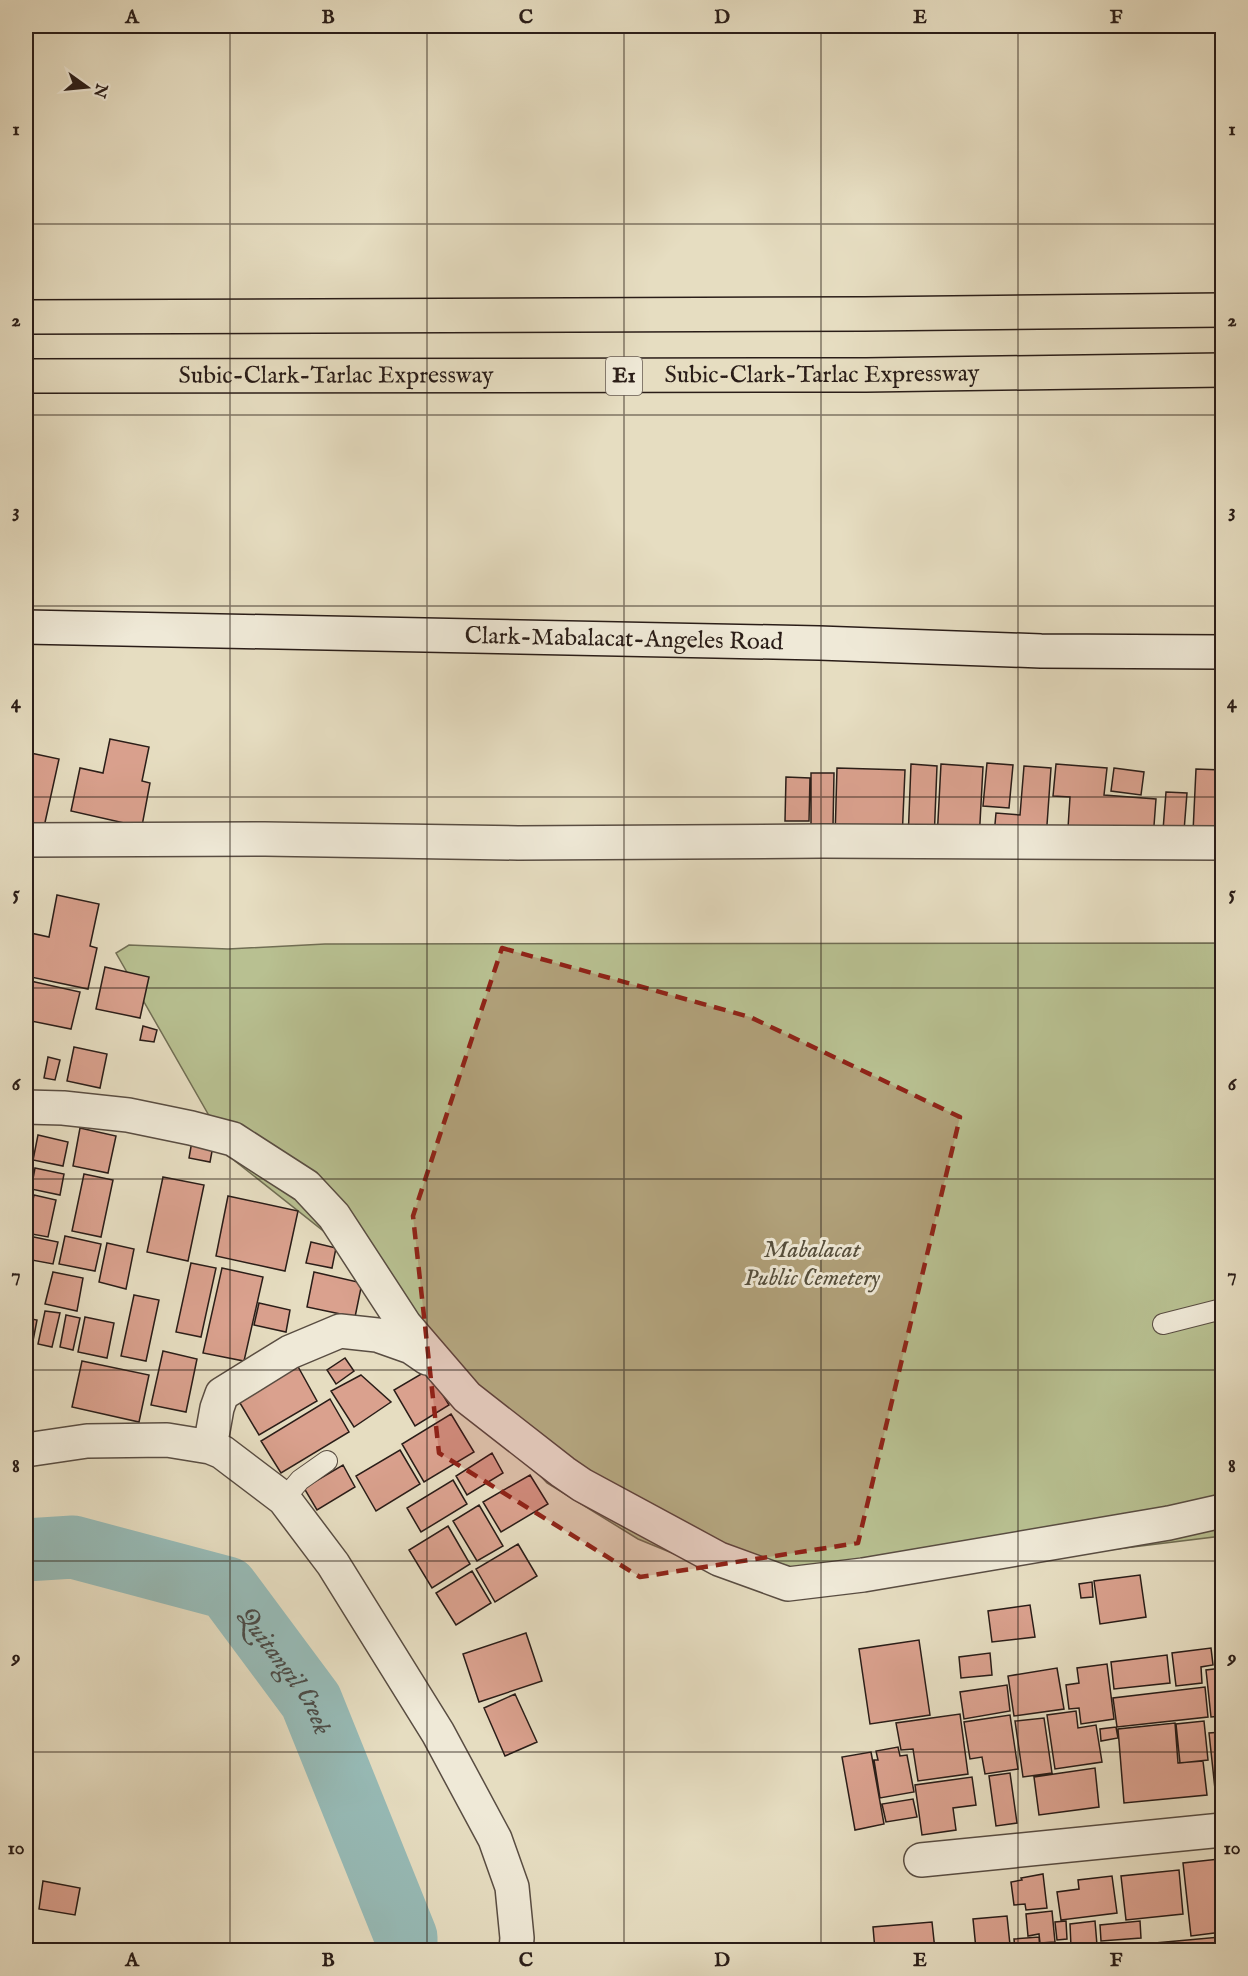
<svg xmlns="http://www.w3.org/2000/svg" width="1248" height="1976" font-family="'IM FELL English',serif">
	<rect width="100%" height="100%" fill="#e6ddc1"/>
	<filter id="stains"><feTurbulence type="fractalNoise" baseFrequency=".00333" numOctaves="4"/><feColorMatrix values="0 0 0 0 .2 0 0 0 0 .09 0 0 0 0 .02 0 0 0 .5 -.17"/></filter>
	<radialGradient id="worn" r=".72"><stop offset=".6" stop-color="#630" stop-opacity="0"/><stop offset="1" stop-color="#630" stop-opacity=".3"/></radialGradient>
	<path fill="#b8c091" stroke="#716e54" stroke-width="1.5" d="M1222 943V1536L767 1592 638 1539 547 1483 460 1390 389 1283 235 1161 116 953 129 945 228 949 325 944Z"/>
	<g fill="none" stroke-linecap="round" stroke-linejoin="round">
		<path stroke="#97bbb7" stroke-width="63" id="s1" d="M26 1550 73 1547 227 1588 311 1701 406 1937V1950"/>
	</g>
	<path fill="#daa18e" stroke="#2a1d18" stroke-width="1.5" d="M110 739 149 747 142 781 150 783 142 826 133 825 71 811 80 768 103 773Z
		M26 752 59 759 44 827 26 823Z
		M987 763 1013 765 1009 808 983 806Z
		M911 764 937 766 934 841 908 840Z
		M941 764 983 767 979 841 937 839Z
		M1056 764 1107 768 1104 795 1156 799 1153 839 1068 828 1070 797 1053 796Z
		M1024 766 1051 768 1046 839 994 835 996 813 1020 815Z
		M837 768 905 770 902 840 835 838Z
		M1114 768 1144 772 1141 795 1111 791Z
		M1196 769 1222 770V833L1193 832Z
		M811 773H834L833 826H811Z
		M786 777 810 778 809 821H785Z
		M1166 792 1187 793 1184 831 1163 830Z
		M57 895 99 904 90 946 97 948 88 989 26 976V932L49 937Z
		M105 967 149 977 140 1018 96 1009Z
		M26 980 80 992 71 1029 26 1020Z
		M143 1026 157 1030 154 1042 140 1040Z
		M74 1047 107 1054 100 1088 67 1081Z
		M48 1057 60 1060 55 1080 44 1078Z
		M80 1128 116 1136 108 1173 73 1166Z
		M38 1135 68 1142 63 1166 33 1160Z
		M192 1141 213 1146 210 1162 189 1158Z
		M35 1168 64 1174 60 1195 31 1189Z
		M84 1174 113 1180 101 1237 72 1231Z
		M163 1177 204 1185 188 1261 147 1252Z
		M34 1195 56 1200 48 1237 26 1233Z
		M228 1196 298 1211 285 1271 216 1256Z
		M29 1236 58 1242 53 1264 26 1259Z
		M65 1236 101 1244 95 1271 59 1264Z
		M311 1242 336 1248 332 1268 306 1263Z
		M107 1243 134 1249 126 1289 99 1282Z
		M191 1263 216 1268 201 1337 176 1332Z
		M222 1268 263 1277 244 1361 203 1353Z
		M53 1272 83 1278 77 1311 45 1304Z
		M314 1272 362 1283 355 1317 307 1307Z
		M134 1295 159 1300 146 1361 121 1356Z
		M259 1303 290 1310 286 1332 254 1325Z
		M45 1311 60 1313 52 1347 38 1344Z
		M66 1315 80 1318 73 1350 60 1347Z
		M85 1317 114 1323 107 1358 78 1352Z
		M26 1318 37 1320 31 1351 26 1350Z
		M163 1351 197 1359 186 1412 151 1405Z
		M26 1358 33 1360 26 1395Z
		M345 1358 354 1371 336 1384 327 1370Z
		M82 1361 149 1375 139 1422 72 1407Z
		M296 1363 317 1401 259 1435 237 1398Z
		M428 1370 449 1405 415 1426 394 1390Z
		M361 1375 391 1402 354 1427 331 1391Z
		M330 1399 349 1432 281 1473 261 1441Z
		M451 1414 474 1452 424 1482 402 1444Z
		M400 1450 420 1484 376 1511 356 1476Z
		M492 1453 503 1473 467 1495 456 1476Z
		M343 1465 355 1487 317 1510 304 1488Z
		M530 1475 548 1504 501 1532 483 1502Z
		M453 1480 467 1504 421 1532 407 1508Z
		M479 1505 503 1546 477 1561 453 1521Z
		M448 1526 470 1564 432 1588 409 1550Z
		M518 1544 537 1576 495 1602 476 1569Z
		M472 1571 491 1603 456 1625 436 1593Z
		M1140 1575 1146 1617 1100 1624 1094 1581Z
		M1092 1582 1093 1597 1081 1598 1079 1584Z
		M1030 1605 1035 1637 992 1642 988 1611Z
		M526 1633 542 1681 479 1702 463 1654Z
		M919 1640 930 1715 870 1724 859 1649Z
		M1211 1648 1213 1665 1201 1667 1202 1683 1176 1686 1172 1653Z
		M990 1653 992 1675 961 1678 959 1657Z
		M1167 1655 1170 1683 1114 1689 1111 1662Z
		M1107 1664 1114 1719 1081 1724 1079 1708 1069 1709 1066 1685 1079 1683 1077 1668Z
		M1057 1668 1064 1709 1014 1716 1008 1676Z
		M1222 1668V1716L1211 1717 1206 1670Z
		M1007 1685 1010 1711 964 1719 960 1692Z
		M1205 1687 1208 1717 1117 1727 1113 1698Z
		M515 1694 537 1742 505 1756 484 1708Z
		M1076 1711 1078 1728 1096 1725 1102 1762 1055 1769 1047 1715Z
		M960 1714 968 1774 918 1781 913 1749 901 1750 896 1723Z
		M1010 1715 1018 1769 985 1774 982 1757 970 1759 964 1722Z
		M1044 1718 1052 1773 1023 1777 1015 1721Z
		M1204 1721 1208 1760 1180 1763 1176 1724Z
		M1175 1723 1178 1763 1203 1761 1207 1795 1124 1803 1118 1729Z
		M1116 1727 1118 1738 1101 1741 1100 1729Z
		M1222 1732V1816L1218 1817 1209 1733Z
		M898 1747 900 1756 907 1755 914 1792 880 1798 874 1760H878L876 1751Z
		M871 1752 884 1824 855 1830 842 1757Z
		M1095 1768 1099 1807 1039 1815 1034 1777Z
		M1010 1773 1017 1823 996 1826 989 1776Z
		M972 1777 976 1805 953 1808 956 1830 922 1835 915 1785Z
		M913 1799 917 1817 886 1822 882 1804Z
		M1219 1859 1222 1889V1932L1191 1936 1183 1863Z
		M1179 1870 1183 1914 1126 1920 1121 1876Z
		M1043 1874 1047 1908 1026 1910 1025 1904 1014 1905 1011 1882 1022 1880 1021 1878Z
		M1112 1876 1117 1913 1061 1920 1057 1892 1079 1889 1078 1880Z
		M43 1881 80 1888 75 1915 39 1909Z
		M1052 1911 1055 1942 1040 1943 1039 1934 1028 1936 1026 1914Z
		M1007 1916 1010 1945 976 1949 973 1919Z
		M1066 1921 1067 1939 1057 1940 1055 1922Z
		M1095 1921 1097 1945 1071 1947 1070 1924Z
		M1140 1921 1141 1938 1101 1941 1100 1925Z
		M932 1922 935 1950H875L873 1927Z
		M1039 1937 1040 1950H1015L1014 1939Z
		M1220 1937 1221 1950H1133V1945Z
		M1127 1943V1950H1070Z"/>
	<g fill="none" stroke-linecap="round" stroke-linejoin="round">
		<g stroke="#594d42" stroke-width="22">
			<path id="service" d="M1163 1324 1222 1309
				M284 1499 300 1480 327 1461"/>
		</g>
		<g stroke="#594d42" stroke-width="36">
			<path id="minor" d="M26 840 265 839 518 843 823 841 1222 843
				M26 1107 63 1108 128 1115 191 1128 233 1139 306 1186 334 1216 405 1325 467 1397 563 1472 582 1485 719 1559 788 1584 863 1575 1169 1523 1222 1511
				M210 1447 217 1408 222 1394 290 1352 340 1331 377 1335 411 1347 427 1358
				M26 1450 87 1441 167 1440 210 1447 222 1452 284 1499 333 1564 438 1733 495 1839 512 1887 517 1938 516 1950
				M921 1860 1222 1830"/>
		</g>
		<g stroke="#2a1d18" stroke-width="36">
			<g id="secondary">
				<path id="s2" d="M26 627 819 643 1041 651 1222 652"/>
			</g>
		</g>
		<g stroke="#2a1d18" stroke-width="36">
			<g id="motorway">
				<path d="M26 317 865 314 1222 310"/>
				<path id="s3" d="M26 376 866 375 1222 370"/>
			</g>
		</g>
		<use href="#service" stroke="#efe9d7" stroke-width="20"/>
		<use href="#minor" stroke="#efe9d7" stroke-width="33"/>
		<use href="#secondary" stroke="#efe9d7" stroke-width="33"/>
		<use href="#motorway" stroke="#e6ddc1" stroke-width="33"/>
	</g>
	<path fill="#8f2418" fill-opacity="0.2" stroke="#8f2418" stroke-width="4.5" stroke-dasharray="12 8" stroke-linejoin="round" d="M502 948 750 1017 960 1117 858 1543 640 1577 439 1453 413 1216Z"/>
	<path fill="none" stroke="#2a1d18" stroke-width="1.5" stroke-opacity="0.55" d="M230 26V1950M427 26V1950M624 26V1950M821 26V1950M1018 26V1950M26 224H1222M26 415H1222M26 606H1222M26 797H1222M26 988H1222M26 1179H1222M26 1370H1222M26 1561H1222M26 1752H1222"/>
	<g text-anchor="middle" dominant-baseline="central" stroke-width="6" stroke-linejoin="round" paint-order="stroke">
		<rect fill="#efe9d7" stroke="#655a51" stroke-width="1.5" x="606" y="357" width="36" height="38" rx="4.5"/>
		<g font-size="22" font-weight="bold" fill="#2a1d18">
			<text x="624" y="376">E1</text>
		</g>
		<g font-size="24" fill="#2a1d18" stroke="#efe9d7">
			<text stroke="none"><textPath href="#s3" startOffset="796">Subic-Clark-Tarlac Expressway</textPath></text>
			<text stroke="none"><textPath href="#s3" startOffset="310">Subic-Clark-Tarlac Expressway</textPath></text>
			<text stroke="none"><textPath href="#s2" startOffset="598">Clark-Mabalacat-Angeles Road</textPath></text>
		</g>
		<g font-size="24" font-style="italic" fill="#554e3c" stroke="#efe9d7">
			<text x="812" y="1250">Mabalacat<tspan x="812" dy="28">Public Cemetery</tspan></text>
		</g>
		<g font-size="26" font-style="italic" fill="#4b4c48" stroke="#efe9d7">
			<text stroke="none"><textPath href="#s1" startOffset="308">Quitangil Creek</textPath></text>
		</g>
	</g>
	<rect width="1248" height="1976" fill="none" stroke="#e6ddc1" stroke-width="66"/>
	<g transform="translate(87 87) rotate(105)" stroke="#efe9d7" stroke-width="4.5" paint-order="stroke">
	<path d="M0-4.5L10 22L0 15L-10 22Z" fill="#2a1d18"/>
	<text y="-9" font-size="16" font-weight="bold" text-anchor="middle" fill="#2a1d18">N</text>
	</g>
	<rect x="33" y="33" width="1182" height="1910" fill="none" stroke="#2a1d18" stroke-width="2"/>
	<g font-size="20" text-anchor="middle" font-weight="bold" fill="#2a1d18">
		<text x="132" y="23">A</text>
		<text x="328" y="23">B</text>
		<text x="526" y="23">C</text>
		<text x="722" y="23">D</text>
		<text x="920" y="23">E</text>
		<text x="1116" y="23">F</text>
		<text x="16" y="135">1</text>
		<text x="1232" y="135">1</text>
		<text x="16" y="326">2</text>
		<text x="1232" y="326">2</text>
		<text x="16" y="517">3</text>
		<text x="1232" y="517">3</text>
		<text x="16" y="708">4</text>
		<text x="1232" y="708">4</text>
		<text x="16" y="899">5</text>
		<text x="1232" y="899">5</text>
		<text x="16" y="1090">6</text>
		<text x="1232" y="1090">6</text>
		<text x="16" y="1281">7</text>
		<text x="1232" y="1281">7</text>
		<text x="16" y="1472">8</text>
		<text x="1232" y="1472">8</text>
		<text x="16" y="1663">9</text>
		<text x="1232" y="1663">9</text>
		<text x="16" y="1854">10</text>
		<text x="1232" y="1854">10</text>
		<text x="132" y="1966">A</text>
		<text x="328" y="1966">B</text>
		<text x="526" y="1966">C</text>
		<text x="722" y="1966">D</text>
		<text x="920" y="1966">E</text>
		<text x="1116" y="1966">F</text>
	</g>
	<rect width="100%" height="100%" filter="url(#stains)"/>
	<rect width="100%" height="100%" fill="url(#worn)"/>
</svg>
